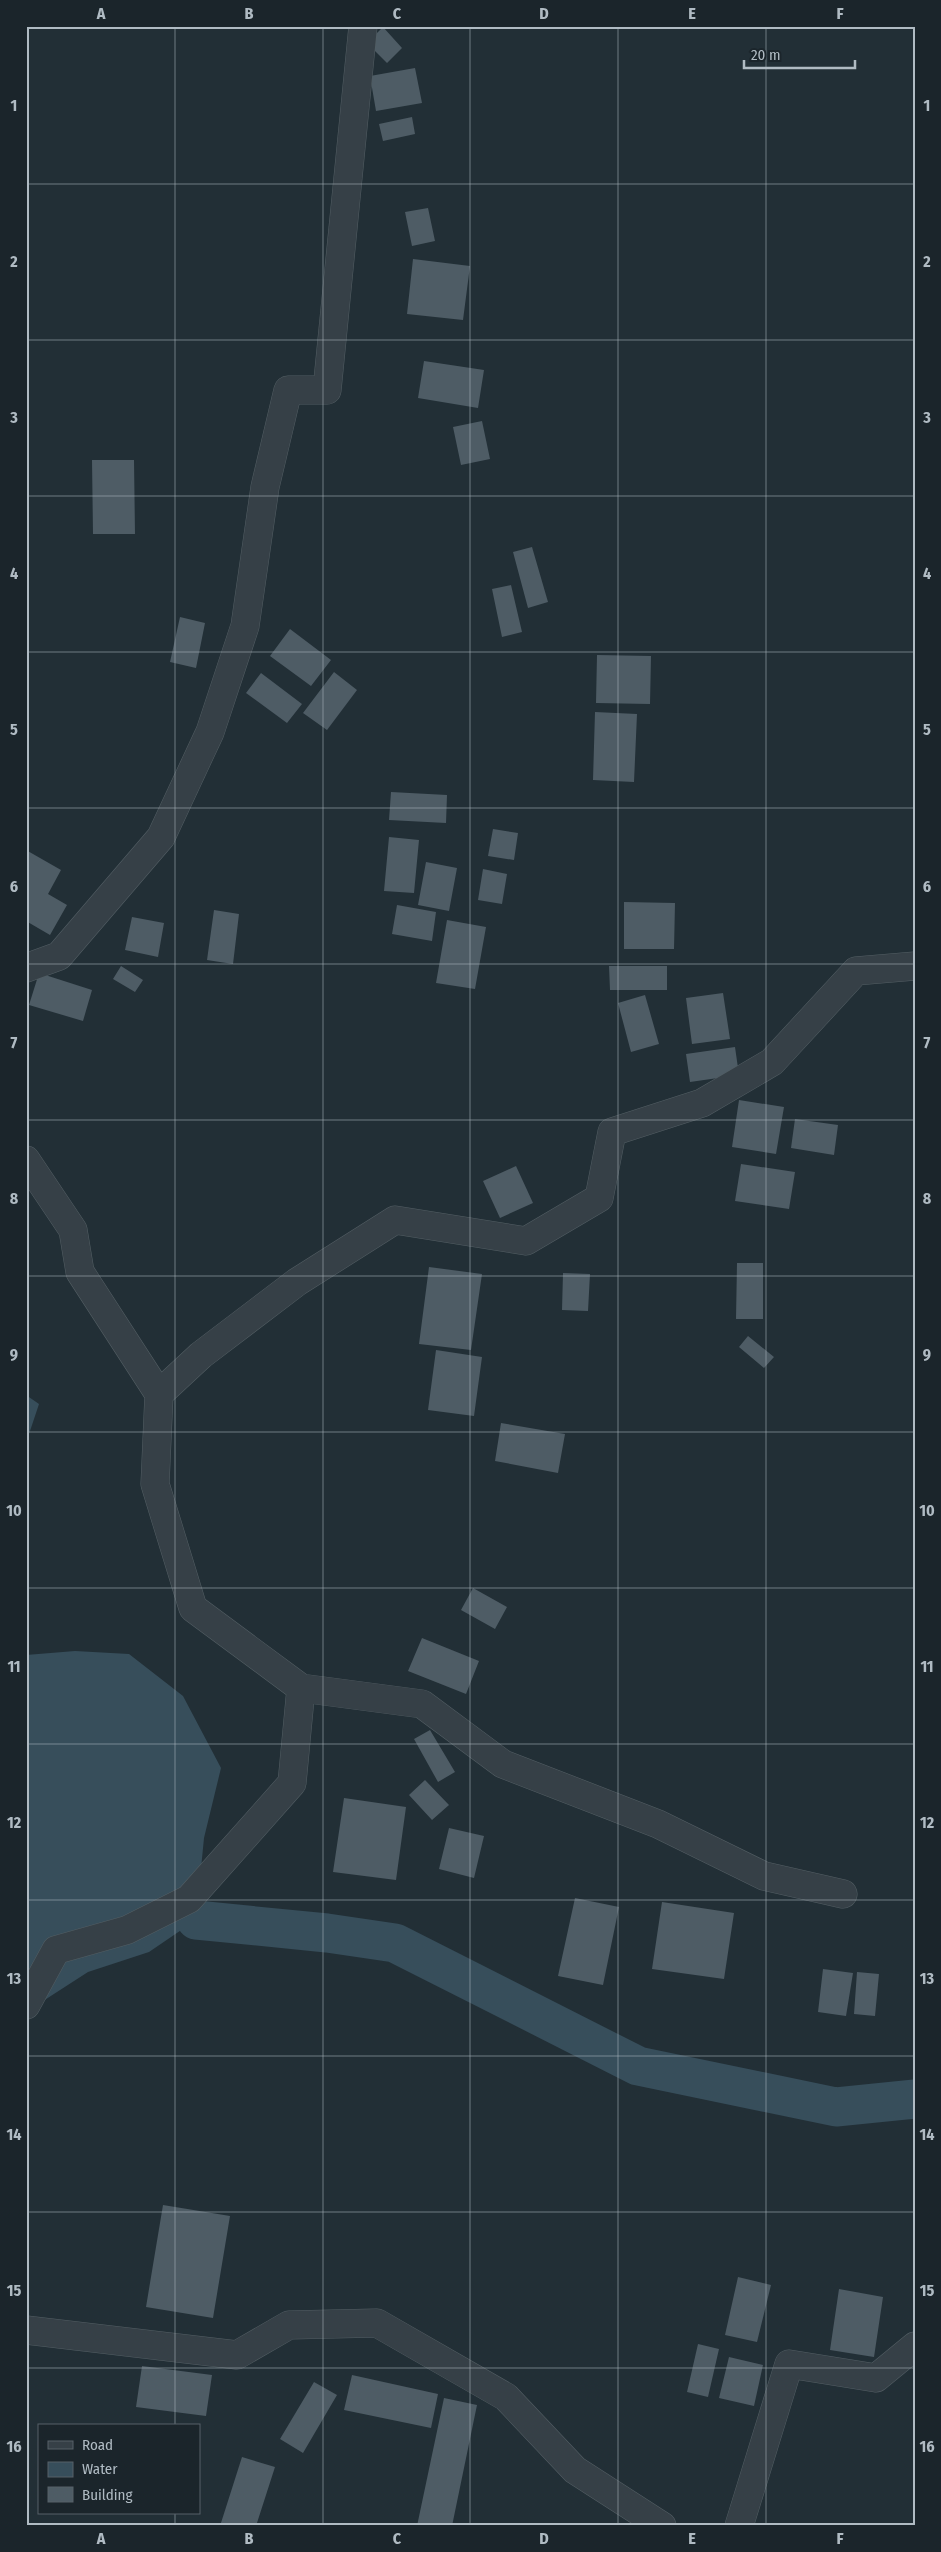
<svg xmlns="http://www.w3.org/2000/svg" width="941" height="2552" font-family="'Fira Sans Condensed',sans-serif">
	<rect width="100%" height="100%" fill="#222f36"/>
	<path fill="#374e5b" d="M26 1395 39 1404 26 1443Z
		M75 1651 129 1654 183 1696 221 1768 204 1838 196 1920 149 1952 88 1972 26 2012V1655Z"/>
	<g fill="none" stroke-linecap="round" stroke-linejoin="round">
		<path stroke="#374e5b" stroke-width="39" d="M196 1920 327 1933 395 1943 638 2066 836 2107 915 2099"/>
	</g>
	<path fill="#4e5c65" d="M383 27 402 48 387 63 367 43Z
		M415 68 422 103 376 111 370 76Z
		M412 117 415 134 383 141 379 124Z
		M428 208 435 241 412 246 405 212Z
		M413 259 470 266 463 320 407 314Z
		M424 361 484 370 478 408 418 398Z
		M482 421 490 459 461 465 453 427Z
		M92 460H134L135 534H93Z
		M532 547 548 602 528 608 513 552Z
		M511 585 522 632 502 637 492 589Z
		M180 617 205 623 196 668 170 662Z
		M290 629 331 660 311 686 270 656Z
		M597 655 651 656 650 704 596 703Z
		M334 672 357 690 327 730 303 713Z
		M261 673 302 704 287 723 246 693Z
		M595 712 637 714 634 782 593 780Z
		M391 792 447 795 446 823 389 820Z
		M493 829 518 833 514 860 488 856Z
		M389 837 419 840 414 893 384 891Z
		M26 850 61 870 48 894 67 905 50 935 26 921Z
		M426 862 457 868 449 911 418 905Z
		M483 869 507 874 502 904 478 900Z
		M624 902 675 903 674 949H624Z
		M397 905 436 912 432 941 392 934Z
		M214 910 239 914 233 964 207 960Z
		M132 917 164 923 158 957 125 950Z
		M447 920 486 927 475 989 436 983Z
		M121 966 143 980 135 992 113 979Z
		M609 966H667V990H610Z
		M39 973 92 990 83 1021 29 1005Z
		M723 993 730 1039 692 1044 686 998Z
		M645 995 659 1044 631 1052 618 1003Z
		M735 1047 739 1075 690 1082 686 1054Z
		M739 1100 784 1107 776 1154 732 1147Z
		M795 1119 838 1125 834 1155 791 1148Z
		M741 1164 795 1172 789 1209 735 1201Z
		M516 1166 533 1203 500 1218 483 1181Z
		M737 1263H763V1319H736Z
		M429 1267 482 1274 471 1350 419 1344Z
		M563 1273 590 1274 588 1311 562 1310Z
		M748 1336 774 1357 764 1368 739 1347Z
		M436 1350 482 1357 474 1416 428 1410Z
		M501 1423 565 1434 558 1473 495 1461Z
		M473 1588 507 1607 495 1629 461 1610Z
		M422 1638 479 1661 466 1694 408 1671Z
		M430 1730 455 1772 438 1782 414 1739Z
		M425 1780 449 1805 432 1820 409 1795Z
		M344 1798 406 1807 396 1880 333 1872Z
		M449 1828 484 1836 474 1878 439 1869Z
		M575 1898 619 1907 603 1985 558 1976Z
		M662 1902 734 1913 724 1979 652 1969Z
		M823 1969 853 1973 846 2016 818 2012Z
		M857 1972 879 1974 875 2016 854 2014Z
		M163 2205 230 2216 213 2318 146 2307Z
		M738 2277 771 2285 757 2342 725 2335Z
		M839 2289 883 2297 874 2357 830 2350Z
		M698 2344 719 2349 708 2397 687 2392Z
		M729 2357 763 2365 754 2406 719 2398Z
		M142 2366 212 2375 206 2416 136 2407Z
		M352 2375 438 2394 431 2428 344 2410Z
		M314 2382 337 2395 303 2453 280 2439Z
		M444 2398 477 2405 452 2526H417Z
		M242 2457 275 2467 256 2526H220Z"/>
	<g fill="none" stroke-linecap="round" stroke-linejoin="round">
		<g stroke="#535e64" stroke-width="29">
			<path id="street" d="M26 968 59 956 161 837 210 732 245 626 265 487 288 390H327L363 26
				M26 1160 73 1230 80 1272 159 1394 155 1484 193 1608 301 1688 422 1704 503 1764 658 1824 764 1876 843 1894
				M159 1394 201 1355 297 1282 395 1220 526 1241 599 1198 612 1132 702 1103 772 1062 856 971 915 966
				M26 2005 56 1950 127 1930 189 1899 292 1783 301 1688
				M26 2330 237 2355 289 2325 377 2323 506 2397 575 2470 662 2526
				M739 2526 789 2364 876 2378 915 2346"/>
		</g>
		<use href="#street" stroke="#364047" stroke-width="28"/>
	</g>
	<path fill="none" stroke="#b0bbc3" stroke-width="1" stroke-opacity="0.55" d="M175 26V2426M323 26V2526M470 26V2526M618 26V2526M766 26V2526M26 184H915M26 340H915M26 496H915M26 652H915M26 808H915M26 964H915M26 1120H915M26 1276H915M26 1432H915M26 1588H915M26 1744H915M26 1900H915M26 2056H915M26 2212H915M26 2368H915M175 2513V2526"/>
	<rect width="941" height="2552" fill="none" stroke="#1b252b" stroke-width="55"/>
	<rect x="38" y="2424" width="162" height="90" fill="#1b252b" stroke="#576168"/>
	<rect x="48" y="2441" width="25" height="8" fill="#364047" stroke="#576168"/>
	<text x="82" y="2450" font-size="15" fill="#b0bbc3">Road</text>
	<rect x="48" y="2462" width="25" height="15" fill="#374e5b" stroke="#576168"/>
	<text x="82" y="2474" font-size="15" fill="#b0bbc3">Water</text>
	<rect x="48" y="2487" width="25" height="15" fill="#4e5c65" stroke="#576168"/>
	<text x="82" y="2500" font-size="15" fill="#b0bbc3">Building</text>
	<path d="M744 60v8h111v-8" fill="none" stroke="#b0bbc3" stroke-width="2.5"/>
	<text x="751" y="60" font-size="15" fill="#b0bbc3" stroke="#1b252b" stroke-width="4" paint-order="stroke">20 m</text>
	<rect x="28" y="28" width="886" height="2496" fill="none" stroke="#b0bbc3" stroke-width="2"/>
	<g font-size="16" text-anchor="middle" font-weight="bold" fill="#b0bbc3">
		<text x="101" y="19">A</text>
		<text x="249" y="19">B</text>
		<text x="397" y="19">C</text>
		<text x="544" y="19">D</text>
		<text x="692" y="19">E</text>
		<text x="840" y="19">F</text>
		<text x="14" y="111">1</text>
		<text x="927" y="111">1</text>
		<text x="14" y="267">2</text>
		<text x="927" y="267">2</text>
		<text x="14" y="423">3</text>
		<text x="927" y="423">3</text>
		<text x="14" y="579">4</text>
		<text x="927" y="579">4</text>
		<text x="14" y="735">5</text>
		<text x="927" y="735">5</text>
		<text x="14" y="892">6</text>
		<text x="927" y="892">6</text>
		<text x="14" y="1048">7</text>
		<text x="927" y="1048">7</text>
		<text x="14" y="1204">8</text>
		<text x="927" y="1204">8</text>
		<text x="14" y="1360">9</text>
		<text x="927" y="1360">9</text>
		<text x="14" y="1516">10</text>
		<text x="927" y="1516">10</text>
		<text x="14" y="1672">11</text>
		<text x="927" y="1672">11</text>
		<text x="14" y="1828">12</text>
		<text x="927" y="1828">12</text>
		<text x="14" y="1984">13</text>
		<text x="927" y="1984">13</text>
		<text x="14" y="2140">14</text>
		<text x="927" y="2140">14</text>
		<text x="14" y="2296">15</text>
		<text x="927" y="2296">15</text>
		<text x="14" y="2452">16</text>
		<text x="927" y="2452">16</text>
		<text x="101" y="2544">A</text>
		<text x="249" y="2544">B</text>
		<text x="397" y="2544">C</text>
		<text x="544" y="2544">D</text>
		<text x="692" y="2544">E</text>
		<text x="840" y="2544">F</text>
	</g>
</svg>
